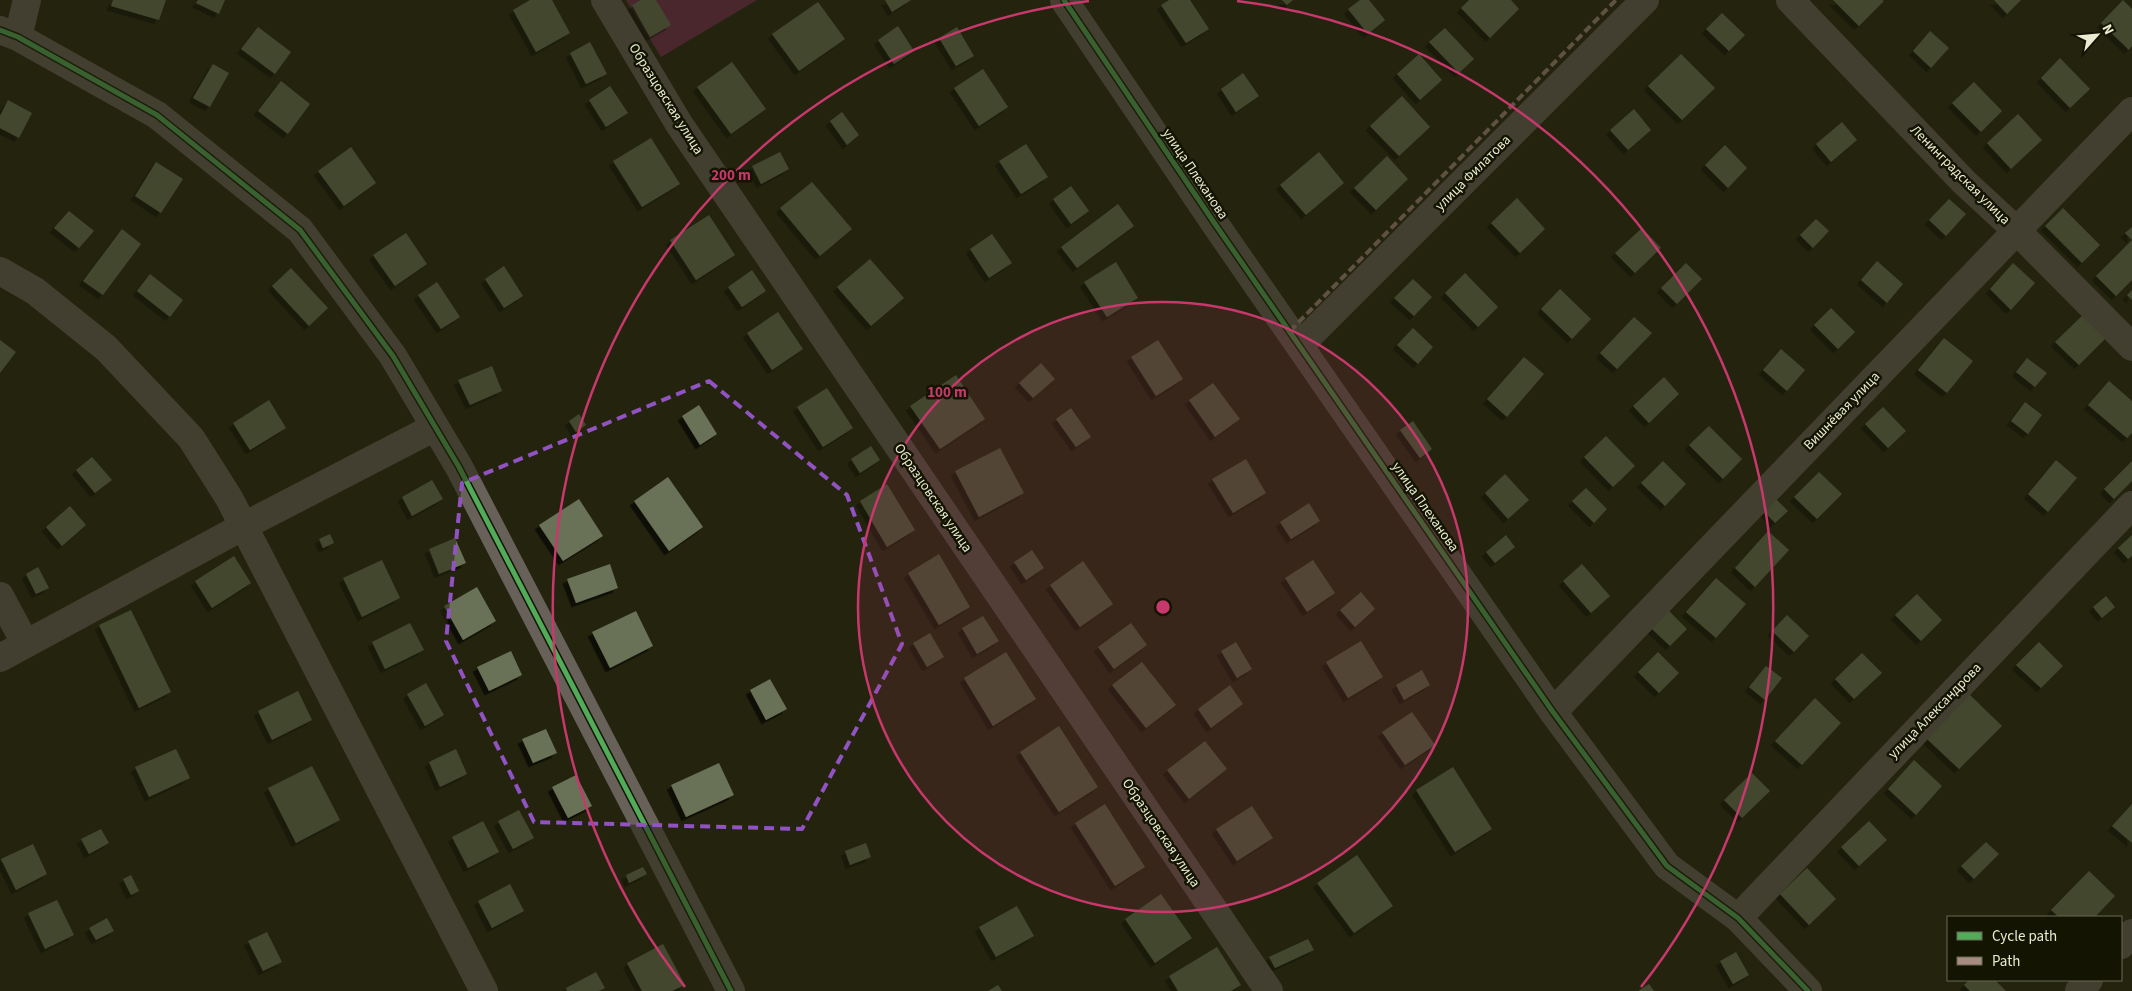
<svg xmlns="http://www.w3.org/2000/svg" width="2132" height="991" font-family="'Source Sans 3',sans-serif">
	<defs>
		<filter id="shadow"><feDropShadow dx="-4.5" dy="4.5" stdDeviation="0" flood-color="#0009"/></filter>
	</defs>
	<rect width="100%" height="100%" fill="#24240e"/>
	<path fill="#752b51" d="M626 0H757L661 57Z"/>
	<path fill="#697156" filter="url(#shadow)" d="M113 0H166L159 20 111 6Z
		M198 0H225L219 14 196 3Z
		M530 0H552L570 33 536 52 513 10Z
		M641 0H656L671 25 650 37 632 5Z
		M885 0H911L892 12Z
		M1169 0H1190L1209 29 1186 43 1161 5Z
		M1282 0H1293L1287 5Z
		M1360 0H1369L1385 20 1368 34 1348 9Z
		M1469 0H1511L1519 9 1490 38 1461 8Z
		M1833 0H1882L1884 1 1859 26Z
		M1994 0H2021L2007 14Z
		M2123 0 2132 9V46L2129 50 2101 23Z
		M818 2 845 39 799 71 772 34Z
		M1722 13 1745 35 1729 51 1706 29Z
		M898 26 914 51 894 64 878 40Z
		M258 27 291 52 275 74 241 49Z
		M957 27 974 56 956 66 939 38Z
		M1445 28 1474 59 1459 73 1429 42Z
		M1930 31 1949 48 1931 68 1913 51Z
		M590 42 607 74 586 84 570 53Z
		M1419 54 1442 80 1420 100 1397 74Z
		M1681 54 1715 88 1682 120 1648 86Z
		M2060 58 2090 89 2070 108 2041 78Z
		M732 62 766 109 731 134 697 87Z
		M213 64 229 73 210 107 193 98Z
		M983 69 1008 107 979 126 954 88Z
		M1243 73 1259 96 1236 112 1221 89Z
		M281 81 310 104 288 134 258 111Z
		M1974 82 2002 111 1981 132 1952 103Z
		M610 86 628 113 606 127 589 100Z
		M1402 96 1430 127 1399 156 1370 126Z
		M8 100 32 113 19 138 0 128V116Z
		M1634 109 1651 130 1628 150 1610 130Z
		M842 112 859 135 847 145 830 121Z
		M2018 114 2042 140 2011 169 1987 143Z
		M1842 122 1857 140 1831 162 1816 144Z
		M651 138 680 184 642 207 613 161Z
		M1026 144 1048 177 1021 194 999 161Z
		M1725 145 1747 168 1728 188 1705 165Z
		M351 147 376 183 344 206 318 171Z
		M780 152 789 169 761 184 752 166Z
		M1319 152 1344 183 1306 215 1280 185Z
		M1387 156 1408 179 1376 210 1354 188Z
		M156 162 183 179 161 213 135 196Z
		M812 182 852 229 820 256 780 208Z
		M1071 186 1089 211 1071 224 1053 199Z
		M1517 198 1545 229 1520 253 1491 223Z
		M1949 199 1966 214 1946 236 1929 220Z
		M1118 204 1134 226 1077 268 1061 247Z
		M2063 208 2100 245 2082 263 2045 226Z
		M69 211 94 231 79 248 54 228Z
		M709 215 735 255 696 280 670 240Z
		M1816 219 1829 231 1813 248 1800 235Z
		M2132 227V280L2116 296 2096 276 2132 240 2125 233Z
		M1642 228 1661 248 1635 273 1615 253Z
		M122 229 141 244 103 295 83 281Z
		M406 233 427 264 395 286 373 255Z
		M992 234 1012 263 989 278 970 249Z
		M870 259 904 298 871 326 837 287Z
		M1877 261 1903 284 1887 303 1861 280Z
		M1116 262 1138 298 1107 317 1084 282Z
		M1686 263 1702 279 1677 304 1661 288Z
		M2013 263 2035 283 2011 310 1990 289Z
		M504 266 523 296 504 308 485 279Z
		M291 268 328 308 309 326 272 286Z
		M752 270 766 291 742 307 728 287Z
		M1465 273 1498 307 1478 327 1445 293Z
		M150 274 183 300 170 317 137 291Z
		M1413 279 1432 297 1414 316 1394 298Z
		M437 282 460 317 441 329 418 295Z
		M1560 289 1591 319 1572 339 1541 309Z
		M2132 290V300L2127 295Z
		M1831 308 1855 332 1838 349 1814 325Z
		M778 312 803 349 772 370 747 333Z
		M2085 313 2108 336 2079 365 2055 342Z
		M1634 317 1652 333 1617 369 1600 353Z
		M1413 328 1433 347 1418 364 1397 345Z
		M1944 338 1973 361 1947 393 1918 370Z
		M0 340 16 352 0 373Z
		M1158 340 1183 379 1156 396 1131 357Z
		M1781 349 1805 370 1787 391 1763 370Z
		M1524 357 1544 374 1507 417 1487 399Z
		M2027 358 2047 373 2035 387 2016 372Z
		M1041 363 1055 379 1033 398 1019 383Z
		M492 366 502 391 470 405 458 380Z
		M956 375 985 419 940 449 910 406Z
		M1664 377 1679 394 1649 423 1633 406Z
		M2109 381 2132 401V433L2127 438 2088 405Z
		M1213 383 1240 419 1215 437 1189 400Z
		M827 388 853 428 823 447 797 407Z
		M269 400 286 428 250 450 233 423Z
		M2025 402 2042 415 2028 434 2011 421Z
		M699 405 717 434 700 445 682 416Z
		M1883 407 1906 431 1888 448 1865 424Z
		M1071 408 1091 437 1076 447 1056 419Z
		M579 414 586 425 576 432 569 421Z
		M1413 421 1432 449 1420 458 1400 430Z
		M1709 426 1742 459 1723 479 1689 445Z
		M1606 436 1635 466 1613 487 1584 457Z
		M871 446 880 460 860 473 851 459Z
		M1000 448 1024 493 979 517 955 471Z
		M92 457 112 480 95 493 76 470Z
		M1246 459 1266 493 1233 513 1212 479Z
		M2056 460 2077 478 2048 512 2028 494Z
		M1663 461 1686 484 1665 506 1641 483Z
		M2132 461V481L2114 499 2104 489Z
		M1819 472 1842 494 1817 519 1794 497Z
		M1505 474 1529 500 1508 519 1485 493Z
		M668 477 703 527 669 551 634 501Z
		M432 480 443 499 412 516 402 497Z
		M887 484 915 530 887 547 860 501Z
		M1586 488 1607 509 1594 523 1572 501Z
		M1774 497 1788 511 1775 523 1761 508Z
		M579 499 603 536 563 561 539 525Z
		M1309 503 1320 521 1291 539 1280 522Z
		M70 506 86 525 62 546 46 527Z
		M1768 531 1789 550 1755 587 1735 568Z
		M330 534 334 543 323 548 319 539Z
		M1506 535 1515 547 1495 563 1486 552Z
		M2132 535V556L2128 559 2118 548Z
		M455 538 466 563 439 574 429 549Z
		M1032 550 1044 568 1026 580 1014 562Z
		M939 554 970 607 939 625 908 573Z
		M234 556 251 583 212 608 195 581Z
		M382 560 400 598 362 617 343 578Z
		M1313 560 1335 593 1307 612 1285 578Z
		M1083 561 1113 604 1080 627 1050 585Z
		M610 564 618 588 576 603 567 579Z
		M1582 564 1610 596 1591 613 1563 581Z
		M38 567 49 588 36 594 26 574Z
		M1716 578 1746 604 1716 638 1686 612Z
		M477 587 496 621 463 640 444 606Z
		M1361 592 1375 609 1355 627 1340 610Z
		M1917 594 1942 620 1921 641 1895 615Z
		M2106 596 2115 607 2102 618 2093 607Z
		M1667 609 1687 629 1670 646 1650 627Z
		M131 610 171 692 139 708 99 625Z
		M636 611 653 646 610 668 592 632Z
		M1787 615 1809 636 1794 652 1772 631Z
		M983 616 999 641 977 654 962 628Z
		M410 623 424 650 385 669 372 642Z
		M1131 623 1147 645 1114 669 1098 647Z
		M930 633 944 657 927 667 913 643Z
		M1361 641 1383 677 1348 698 1326 662Z
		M1236 642 1252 669 1237 678 1221 651Z
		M2039 642 2063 666 2041 688 2016 665Z
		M511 651 522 675 489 691 477 667Z
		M1006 652 1036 699 993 726 964 678Z
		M1658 652 1679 673 1659 693 1638 672Z
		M1862 653 1882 673 1854 699 1835 679Z
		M1142 662 1176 705 1146 728 1112 685Z
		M1766 666 1782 678 1765 700 1749 687Z
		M1422 670 1430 685 1404 700 1396 685Z
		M770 679 787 709 766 720 750 690Z
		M426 683 444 715 425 726 407 694Z
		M1230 685 1243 704 1211 728 1198 709Z
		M298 691 312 720 272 740 258 711Z
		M1969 694 2002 726 1959 769 1926 738Z
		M1815 698 1841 723 1802 765 1775 741Z
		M1412 712 1435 745 1405 765 1382 732Z
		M1059 726 1098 787 1059 812 1020 752Z
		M546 729 557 753 533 763 522 739Z
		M1205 741 1227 769 1189 799 1167 770Z
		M176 749 190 778 149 797 135 767Z
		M456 749 467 774 440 787 429 762Z
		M1914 760 1942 786 1916 815 1888 789Z
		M719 763 734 795 686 817 671 785Z
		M312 766 340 820 296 843 268 788Z
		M1453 767 1492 829 1455 852 1416 790Z
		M1752 773 1770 791 1742 818 1724 800Z
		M576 775 592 806 568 818 552 787Z
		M1105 804 1145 867 1115 886 1075 823Z
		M2132 804V843L2112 826Z
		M1252 806 1273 838 1237 861 1216 829Z
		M519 810 534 838 513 849 498 821Z
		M483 821 499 852 468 868 452 837Z
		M1869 821 1887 840 1859 866 1841 847Z
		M101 829 109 843 89 854 81 839Z
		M1986 842 1999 854 1974 879 1961 866Z
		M866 843 871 857 850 865 845 851Z
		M33 844 47 874 16 890 1 859Z
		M1357 855 1393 906 1354 933 1317 883Z
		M643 867 647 874 629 883 626 875Z
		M1807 868 1836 899 1809 925 1780 894Z
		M2089 871 2115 896 2095 917H2059L2051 910Z
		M131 875 139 891 131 895 123 879Z
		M510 884 524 911 492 928 478 901Z
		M1161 894 1192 938 1155 963 1125 919Z
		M57 900 74 935 45 949 28 913Z
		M1017 906 1034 936 996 957 979 927Z
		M107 918 114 931 96 940 89 928Z
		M267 932 282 962 263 971 248 941Z
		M1308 939 1314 950 1275 968 1269 957Z
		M663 944 685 985 672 991H642L627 963Z
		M1217 947 1241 985 1231 991H1178L1169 976Z
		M1736 952 1749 975 1733 984 1720 961Z
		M596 972 605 988 599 991H567L566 988Z
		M1969 980H1995L2006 991H1970L1964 985Z
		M1649 984 1654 991H1638Z
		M998 985 1002 991H988Z"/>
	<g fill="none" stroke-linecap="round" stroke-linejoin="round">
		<path stroke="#67615a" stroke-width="28" d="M605 0 679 124 1269 991
			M1064 0 1215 224 1553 712 1667 866 1738 918 1808 991
			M1790 0 1964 182 2017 231 2132 347
			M0 30 18 37 157 115 300 230 393 356 459 467 731 991
			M18 37 27 0
			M0 271 35 291 106 348 191 438 229 498 484 991
			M1300 345 1645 0
			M0 596 23 639
			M0 658 242 527 435 427
			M1553 712 2132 111
			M1738 918 2132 505
			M2121 945 2132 933
			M2079 991 2089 980"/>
		<path stroke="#a88b81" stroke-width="4" stroke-dasharray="8 4" stroke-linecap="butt" d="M1290 331 1616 0"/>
		<g stroke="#131402" stroke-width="8">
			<path id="cycleway" d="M1064 0 1215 224 1553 712 1667 866 1738 918 1808 991
				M0 30 18 37 157 115 300 230 393 356 459 467 731 991"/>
		</g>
		<use href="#cycleway" stroke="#51ab58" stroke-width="5"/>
	</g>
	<path d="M0 0H2132V991H0ZM709 381 847 495 902 644 802 829 534 822 446 641 462 483Z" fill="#24240e" fill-opacity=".55" fill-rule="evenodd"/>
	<path fill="none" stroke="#9152c3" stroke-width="4" stroke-dasharray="10 6" stroke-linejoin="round" d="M709 381 847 495 902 644 802 829 534 822 446 641 462 483Z"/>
	<circle cx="1163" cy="607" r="305" fill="#c8386d" fill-opacity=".12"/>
	<g fill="none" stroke="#c8386d" stroke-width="2.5">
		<circle cx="1163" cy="607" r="305"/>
		<path d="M685 987A611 611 0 0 1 1089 1M1237 1A611 611 0 0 1 1641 987"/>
	</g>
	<g text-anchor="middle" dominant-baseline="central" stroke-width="5" stroke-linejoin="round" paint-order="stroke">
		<g font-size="14" fill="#eaebd1" stroke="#131402">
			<text transform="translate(666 99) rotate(58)">Образцовская улица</text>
			<text transform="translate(1473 173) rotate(-45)">улица Филатова</text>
			<text transform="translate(1195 174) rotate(56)">улица Плеханова</text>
			<text transform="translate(1960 175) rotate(45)">Ленинградская улица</text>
			<text transform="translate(1842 411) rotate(-46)">Вишнёвая улица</text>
			<text transform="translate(933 498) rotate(56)">Образцовская улица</text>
			<text transform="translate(1425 507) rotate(55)">улица Плеханова</text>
			<text transform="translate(1935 711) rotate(-46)">улица Александрова</text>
			<text transform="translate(1161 833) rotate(56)">Образцовская улица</text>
		</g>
	</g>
	<circle cx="1163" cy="607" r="8" fill="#c8386d" stroke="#131402" stroke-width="2.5"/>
	<g font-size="15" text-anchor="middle" font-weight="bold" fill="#c8386d" stroke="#131402" stroke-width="5" stroke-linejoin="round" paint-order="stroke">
		<text x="731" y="180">200 m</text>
		<text x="947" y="397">100 m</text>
	</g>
	<rect x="1947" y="916" width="175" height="65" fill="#131402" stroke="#696a55"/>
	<rect x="1957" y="932" width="25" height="8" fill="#51ab58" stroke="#696a55"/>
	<text x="1992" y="941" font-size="15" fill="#eaebd1">Cycle path</text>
	<rect x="1957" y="957" width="25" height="8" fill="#a88b81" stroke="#696a55"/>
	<text x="1992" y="966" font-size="15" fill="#eaebd1">Path</text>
	<g transform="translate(2097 35) rotate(63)" stroke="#131402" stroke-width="4" paint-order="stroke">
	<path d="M0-4L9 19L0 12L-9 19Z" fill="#eaebd1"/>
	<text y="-8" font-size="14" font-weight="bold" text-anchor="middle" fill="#eaebd1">N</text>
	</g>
</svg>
